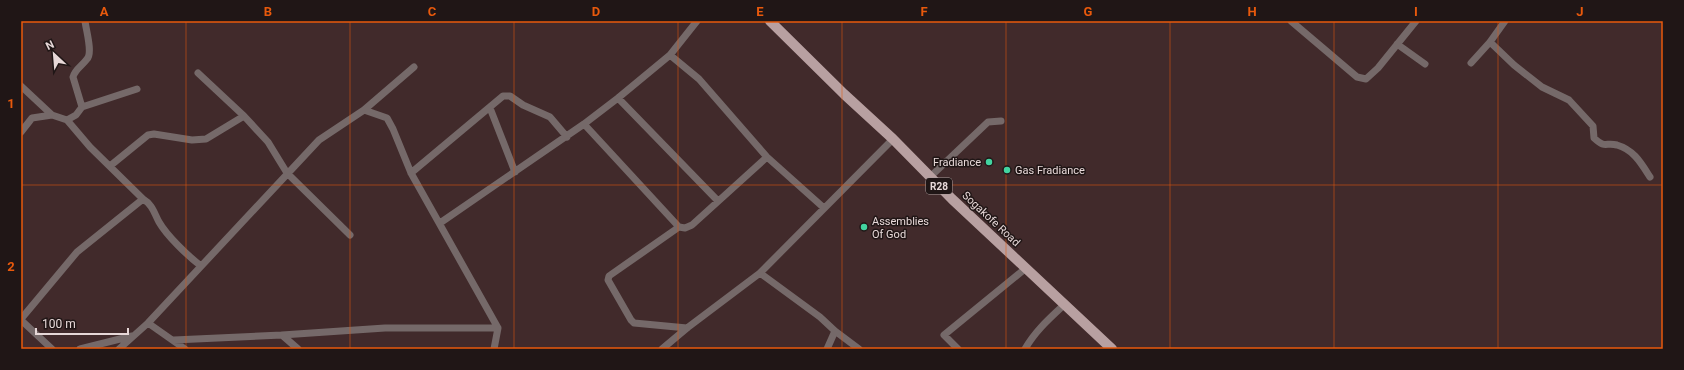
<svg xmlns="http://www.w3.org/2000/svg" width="1684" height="370" font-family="Roboto,sans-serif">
	<rect width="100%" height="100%" fill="#412a2b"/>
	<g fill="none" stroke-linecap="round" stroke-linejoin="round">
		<path stroke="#756969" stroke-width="7" d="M85 21C86 30 93 53 87 59 82 66 75 69 73 77L82 107 76 115 67 120 90 147 143 199C153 205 154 213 159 222 167 236 188 256 201 266
			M1291 21 1357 77 1366 79 1378 68 1416 21
			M1490 42 1514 65 1542 87 1569 100 1593 126 1594 138C1606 149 1605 142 1617 145 1634 150 1641 163 1650 177
			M1397 44 1425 64
			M670 55 699 79 767 157 824 208
			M1471 63 1490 42 1505 21
			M198 73 244 116 268 142 287 173 350 235
			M21 86 52 115 67 120
			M618 98 718 201
			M82 107 137 89
			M490 108 515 172
			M364 110 387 118 393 129 411 173 498 328 494 349
			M584 124 618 98 670 55 697 21
			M21 132 32 118 52 115
			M110 166 148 135 154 134 192 140 206 139 244 116
			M411 173 503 96H510L523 105 550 117 567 137
			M930 177 988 122 1001 121
			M440 223 584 124 679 227 685 228 692 225 767 157
			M679 227 609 276 608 280 631 320 634 323 687 328
			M21 319 77 252 143 199
			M21 320 52 349
			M148 323 185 349
			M174 340 282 335
			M80 349 132 336
			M119 349 148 323 319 140 364 110 414 67
			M298 349 282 335 385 328H498
			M662 349 687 328 760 273
			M827 349 835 331
			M859 349 835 331 820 317 760 273 893 139
			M958 349 944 335 1026 268
			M1025 349C1035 331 1050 318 1065 304"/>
		<path stroke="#b8a0a1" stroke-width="10" d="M770 21 844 94 893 139 952 199 1112 349"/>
	</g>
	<path fill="none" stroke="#e8590c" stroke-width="1" stroke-opacity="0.55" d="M186 21V349M350 21V349M514 21V349M678 21V349M842 21V349M1006 21V349M1170 21V349M1334 21V349M1498 21V349M21 185H1663"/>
	<g fill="#42d4a0" stroke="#201616" stroke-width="1.5">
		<circle cx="989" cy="162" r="4"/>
		<circle cx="1007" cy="170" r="4"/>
		<circle cx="864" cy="227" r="4"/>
	</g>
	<g text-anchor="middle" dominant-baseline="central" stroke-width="3" stroke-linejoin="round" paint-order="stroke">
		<rect fill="#201616" stroke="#ab9e9e" stroke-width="1" x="926" y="178" width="26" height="16" rx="3"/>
		<g font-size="10" font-weight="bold" fill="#e7d8d8">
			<text x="939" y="186">R28</text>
		</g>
		<g font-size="11" fill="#e7d8d8" stroke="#201616" text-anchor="start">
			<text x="981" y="162" text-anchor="end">Fradiance</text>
			<text x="1015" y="170">Gas Fradiance</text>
			<text x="872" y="221">Assemblies<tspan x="872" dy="13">Of God</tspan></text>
		</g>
		<g font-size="11" fill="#e7d8d8" stroke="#201616">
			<text transform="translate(991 219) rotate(43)">Sogakofe Road</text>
		</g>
	</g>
	<rect width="1684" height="370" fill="none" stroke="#201616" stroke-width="44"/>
	<g transform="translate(54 54) rotate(334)" stroke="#201616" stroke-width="3" paint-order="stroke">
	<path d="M0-3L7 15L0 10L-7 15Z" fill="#e7d8d8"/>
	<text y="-6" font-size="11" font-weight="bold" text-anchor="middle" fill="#e7d8d8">N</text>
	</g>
	<path d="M36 328v6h92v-6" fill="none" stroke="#e7d8d8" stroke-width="2"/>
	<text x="42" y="328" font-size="12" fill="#e7d8d8" stroke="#201616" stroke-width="3" paint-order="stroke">100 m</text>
	<rect x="22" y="22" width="1640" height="326" fill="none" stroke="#e8590c" stroke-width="1.5"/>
	<g font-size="13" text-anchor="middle" font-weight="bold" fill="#e8590c">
		<text x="104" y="16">A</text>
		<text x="268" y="16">B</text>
		<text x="432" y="16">C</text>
		<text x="596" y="16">D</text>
		<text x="760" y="16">E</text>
		<text x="924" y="16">F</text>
		<text x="1088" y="16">G</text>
		<text x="1252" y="16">H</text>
		<text x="1416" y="16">I</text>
		<text x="1580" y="16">J</text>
		<text x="11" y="108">1</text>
		<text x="11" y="271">2</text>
	</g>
</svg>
